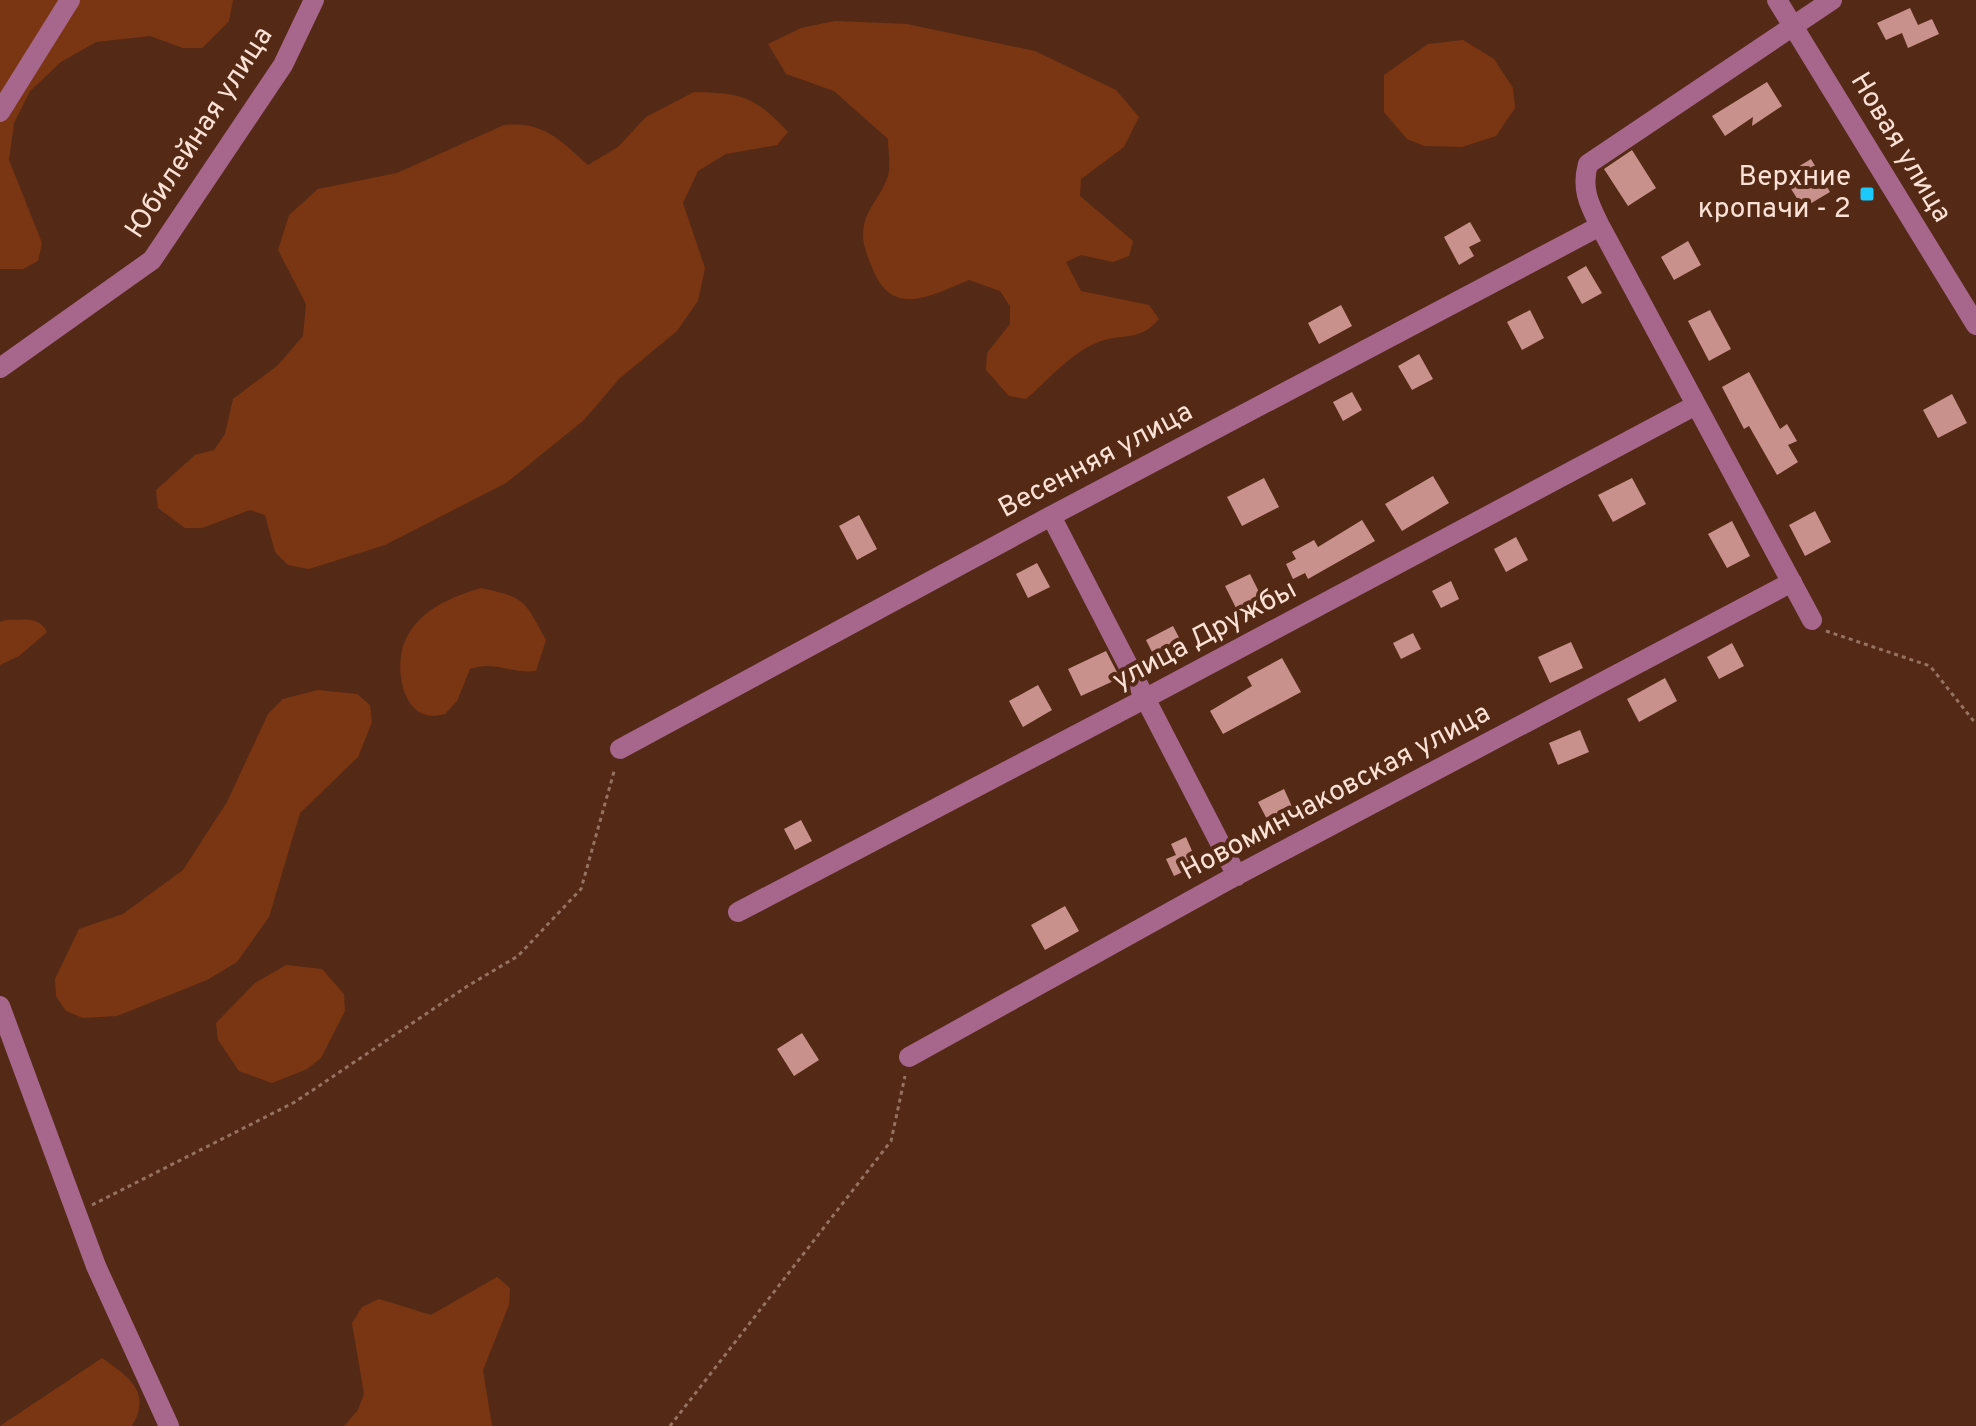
<svg xmlns="http://www.w3.org/2000/svg" width="1976" height="1426" font-family="Overpass,sans-serif">
	<rect width="100%" height="100%" fill="#542a16"/>
	<path fill="#7a3612" d="M0 0H233L229 21 202 48H183L150 36 96 42 61 62 30 91 14 123 9 160 42 243 38 261 23 269H0Z
		M835 21 907 24 1035 51 1116 90 1139 117 1124 147 1081 179 1080 196 1133 241 1129 256 1113 262 1081 255 1066 262 1081 291 1149 305 1159 319C1139 343 1121 332 1096 343 1070 354 1047 381 1026 399L1009 396 986 370 987 353 1010 324V306L1000 291 969 280C931 295 892 320 872 267 866 253 861 241 864 225 867 208 883 193 888 176 891 165 888 150 888 139L834 91 786 74 768 44 801 28Z
		M1463 40 1494 59 1513 88 1515 108 1496 136 1462 147 1424 146 1407 139 1384 112V75L1428 44Z
		M694 92C743 93 755 97 788 132L777 145 726 154 698 171 683 203 705 268 698 301 677 331 619 379 584 420 506 483 385 545 309 569 288 565 275 552 265 515 250 510 202 528H185L158 508 156 490 195 455 214 450 225 434 233 399 278 365 303 336 306 304 278 250 289 215 318 189 397 173 504 125C544 121 561 141 588 165L618 147 646 117Z
		M481 588C526 598 524 600 546 640L536 671C511 674 494 660 470 669L457 701 445 714C440 715 432 717 427 715 399 709 395 660 406 639 420 609 452 597 481 588Z
		M6 620C22 620 39 616 47 632L19 656 0 665V622Z
		M318 690 357 694 370 705 372 722 358 757 300 813 269 917 237 962 207 980 117 1016 83 1018 66 1011 56 996 55 979 79 929 123 914 183 870 227 802 268 714 283 699Z
		M286 965 322 969 344 994 345 1011 321 1058 307 1069 272 1083 239 1071 218 1040 216 1023 255 983Z
		M497 1277 510 1288 509 1305 483 1370 492 1426H344L358 1410 364 1394 352 1323 362 1307 379 1299 431 1315Z
		M102 1358C129 1377 152 1392 132 1426H0Z"/>
	<path fill="#c9918b" d="M1910 8 1918 25 1932 19 1939 34 1908 48 1902 33 1886 40 1877 23Z
		M1767 82 1782 106 1752 126 1753 117 1725 136 1712 116Z
		M1632 150 1656 188 1628 206 1604 169Z
		M1811 159 1830 192 1803 208 1783 176Z
		M1470 222 1481 241 1469 247 1474 256 1459 265 1444 237Z
		M1688 241 1701 265 1674 280 1661 257Z
		M1586 266 1602 293 1582 304 1567 277Z
		M1341 305 1352 326 1319 344 1308 323Z
		M1530 310 1544 338 1522 350 1507 322Z
		M1710 310 1731 349 1709 361 1688 321Z
		M1419 354 1433 379 1412 390 1398 366Z
		M1749 372 1780 429 1787 424 1797 441 1788 445 1798 462 1777 475 1749 426 1744 429 1722 387Z
		M1352 392 1362 410 1343 421 1333 402Z
		M1952 394 1967 423 1938 438 1923 410Z
		M1433 476 1449 503 1402 531 1385 504Z
		M1264 478 1279 507 1242 526 1227 497Z
		M1632 478 1646 504 1613 522 1598 495Z
		M1815 511 1831 542 1805 556 1789 525Z
		M859 515 877 549 857 560 839 526Z
		M1362 520 1375 541 1308 579 1305 573 1293 579 1286 564 1296 559 1292 552 1314 540 1318 547Z
		M1732 521 1750 556 1727 568 1708 534Z
		M1516 537 1528 560 1506 572 1494 549Z
		M1037 563 1050 587 1028 598 1016 574Z
		M1250 574 1263 600 1238 612 1225 586Z
		M1451 581 1459 599 1441 608 1432 591Z
		M1173 626 1185 649 1158 664 1146 640Z
		M1413 633 1421 649 1401 659 1393 643Z
		M1571 642 1583 668 1550 683 1538 657Z
		M1732 643 1744 666 1719 679 1707 657Z
		M1106 651 1120 678 1081 696 1068 669Z
		M1282 658 1301 692 1223 734 1210 711 1252 686 1247 677Z
		M1665 678 1677 701 1639 722 1627 699Z
		M1038 685 1052 710 1023 727 1009 701Z
		M1580 730 1589 752 1558 765 1549 743Z
		M1284 789 1295 813 1270 825 1258 802Z
		M801 820 812 841 795 850 784 829Z
		M1186 837 1198 865 1174 876 1166 859 1176 855 1171 844Z
		M1065 906 1079 931 1045 950 1031 925Z
		M802 1033 819 1060 794 1076 777 1049Z"/>
	<g fill="none" stroke-linecap="round" stroke-linejoin="round">
		<path stroke="#967261" stroke-width="3" stroke-dasharray="4 4" stroke-linecap="butt" d="M1826 631 1930 666 1976 724
			M92 1205 295 1102 466 987 518 956 581 889 615 768
			M670 1426 891 1141 905 1076"/>
		<path stroke="#a7668c" stroke-width="20" d="M1777 0 1976 325
			M0 112 70 0
			M0 368 152 260 283 65 314 0
			M1051 516 1237 876
			M1812 620 1600 226C1589 204 1581 189 1588 164L1832 0
			M620 749 1051 516 1600 226
			M738 912 1133 705 1696 405
			M0 1006 96 1266 169 1426
			M909 1057 1228 880 1792 582"/>
	</g>
	<rect fill="#1cc9fc" stroke="#542a16" stroke-width="3" x="1859" y="186" width="16" height="16" rx="4"/>
	<g text-anchor="middle" dominant-baseline="central" stroke-width="8" stroke-linejoin="round" paint-order="stroke">
		<g font-size="28" fill="#fce1d4" stroke="#542a16">
			<text transform="translate(200 133) rotate(-57)">Юбилейная улица</text>
			<text transform="translate(1900 148) rotate(59)">Новая улица</text>
			<text transform="translate(1096 461) rotate(-28)">Весенняя улица</text>
			<text transform="translate(1205 636) rotate(-28)">улица Дружбы</text>
			<text transform="translate(1336 793) rotate(-28)">Новоминчаковская улица</text>
		</g>
		<g font-size="28" fill="#fce1d4" stroke="#542a16" text-anchor="end">
			<text x="1851" y="178">Верхние<tspan x="1851" dy="32">кропачи - 2</tspan></text>
		</g>
	</g>
</svg>
